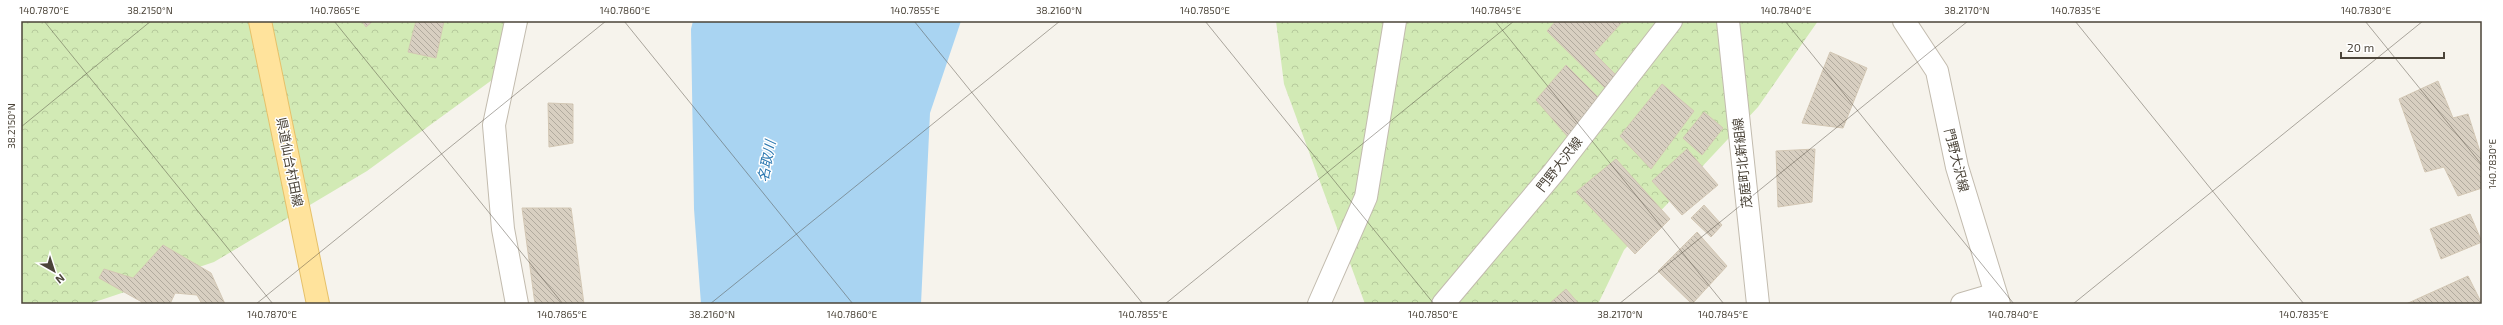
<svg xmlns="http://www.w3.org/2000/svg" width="2503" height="325" font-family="'Exo 2','Noto Sans JP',sans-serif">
	<defs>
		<pattern id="forest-crowns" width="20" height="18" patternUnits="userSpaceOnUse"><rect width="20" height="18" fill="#d2eab5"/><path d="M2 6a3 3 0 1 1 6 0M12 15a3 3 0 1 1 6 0" fill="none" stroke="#b6ca9c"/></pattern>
		<pattern id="building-back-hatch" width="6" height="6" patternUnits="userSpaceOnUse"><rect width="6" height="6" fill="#d8cfc1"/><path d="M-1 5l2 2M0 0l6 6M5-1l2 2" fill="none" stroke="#b1aa9e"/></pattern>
	</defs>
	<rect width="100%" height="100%" fill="#f6f3ec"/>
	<path fill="url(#forest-crowns)" d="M21 21H529L503 72 367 171 214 262 89 304H21Z
		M1276 21H1818L1758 107 1624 250 1598 304H1365L1284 84Z"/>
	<path fill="#a9d4f2" d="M693 21H961L930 113 921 304H701L694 209 691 29Z"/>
	<path fill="url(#building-back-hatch)" stroke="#d3c7b4" d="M362 21H373L366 27Z
		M416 21H444L436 58 408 52Z
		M1556 21H1623L1594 53 1618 77 1608 91 1547 31Z
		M1830 52 1867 68 1843 128 1802 123Z
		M1566 65 1598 97 1568 137 1536 100Z
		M2438 81 2453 118 2468 114 2482 158V188L2458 196 2444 167 2425 172 2399 99Z
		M1662 84 1694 111 1651 169 1620 136Z
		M548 103 573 104V143L549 147Z
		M1704 112 1723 128 1702 155 1683 138Z
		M1687 149 1718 185 1682 215 1652 181Z
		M1815 149 1812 202 1778 207 1776 151Z
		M1616 159 1670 219 1635 254 1576 192Z
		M1704 205 1722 225 1711 237 1691 218Z
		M522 208H571L584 304H535Z
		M2470 214 2482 242 2441 259 2430 229Z
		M1697 232 1727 266 1692 304 1658 271Z
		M163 245 211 273 225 304H202L197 295 175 293 170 304H141L142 302 99 278 104 269 133 278Z
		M2468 276 2482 304H2406Z
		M1566 289 1579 304H1549Z"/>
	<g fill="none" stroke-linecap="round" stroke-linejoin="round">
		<g stroke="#c2bbae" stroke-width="24">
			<path id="minor" d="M516 21 494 125 503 229 517 304
				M1728 21 1758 304
				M1904 21 1937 71 1957 167 1999 304
				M1319 304 1366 197 1395 21
				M1443 304 1554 172 1671 21
				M1962 304 1996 294"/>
		</g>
		<g stroke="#e6c16a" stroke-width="24">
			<path id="major" d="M260 21 318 304"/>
		</g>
		<use href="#minor" stroke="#fff" stroke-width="22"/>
		<use href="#major" stroke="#ffe39c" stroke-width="22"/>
	</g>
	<path fill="none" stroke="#4b4439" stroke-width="1" stroke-opacity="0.45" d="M44 21 273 304M334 21 563 304M624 21 853 304M914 21 1143 304M1205 21 1434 304M1495 21 1724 304M1785 21 2014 304M2075 21 2304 304M2365 21 2482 165M21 127 151 21M256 304 606 21M710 304 1060 21M1165 304 1514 21M1619 304 1968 21M2073 304 2423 21"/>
	<g text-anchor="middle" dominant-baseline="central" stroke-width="3" stroke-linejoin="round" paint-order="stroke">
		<g font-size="13" fill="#4b4439" stroke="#fff">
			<text transform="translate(1957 160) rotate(76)">門野大沢線</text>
			<text transform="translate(290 162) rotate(79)">県道仙台村田線</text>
			<text transform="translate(1742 163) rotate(-96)">茂庭町北新組線</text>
			<text transform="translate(1559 164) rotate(-52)">門野大沢線</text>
		</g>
		<g font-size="14" font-style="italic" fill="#2e7ab2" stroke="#fff">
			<text transform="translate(766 161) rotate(-79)">名取川</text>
		</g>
	</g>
	<rect width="2503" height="325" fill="none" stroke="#ffffff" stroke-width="44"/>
	<g transform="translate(54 271) rotate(141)" stroke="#ffffff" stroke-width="3" paint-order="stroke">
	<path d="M0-3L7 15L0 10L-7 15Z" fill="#4b4439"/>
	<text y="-6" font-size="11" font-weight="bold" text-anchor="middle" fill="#4b4439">N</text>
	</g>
	<path d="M2341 52v6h103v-6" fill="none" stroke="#4b4439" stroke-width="2"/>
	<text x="2347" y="52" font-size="12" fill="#4b4439" stroke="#ffffff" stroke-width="3" paint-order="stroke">20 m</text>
	<rect x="22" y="22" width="2459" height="281" fill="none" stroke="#4b4439" stroke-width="1.5"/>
	<g font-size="10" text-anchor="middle" fill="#4b4439">
		<text x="44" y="14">140.7870°E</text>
		<text x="150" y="14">38.2150°N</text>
		<text x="335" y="14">140.7865°E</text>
		<text x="625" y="14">140.7860°E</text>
		<text x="915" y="14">140.7855°E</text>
		<text x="1059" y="14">38.2160°N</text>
		<text x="1205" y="14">140.7850°E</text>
		<text x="1496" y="14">140.7845°E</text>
		<text x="1786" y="14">140.7840°E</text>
		<text x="1967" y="14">38.2170°N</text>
		<text x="2076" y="14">140.7835°E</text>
		<text x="2366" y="14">140.7830°E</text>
		<text transform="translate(11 126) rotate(-90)" y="4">38.2150°N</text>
		<text transform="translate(2492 164) rotate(-90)" y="4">140.7830°E</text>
		<text x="272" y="318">140.7870°E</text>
		<text x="562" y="318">140.7865°E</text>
		<text x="712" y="318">38.2160°N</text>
		<text x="852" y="318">140.7860°E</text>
		<text x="1143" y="318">140.7855°E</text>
		<text x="1433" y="318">140.7850°E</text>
		<text x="1620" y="318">38.2170°N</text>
		<text x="1723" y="318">140.7845°E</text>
		<text x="2013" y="318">140.7840°E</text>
		<text x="2304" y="318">140.7835°E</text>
	</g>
</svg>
